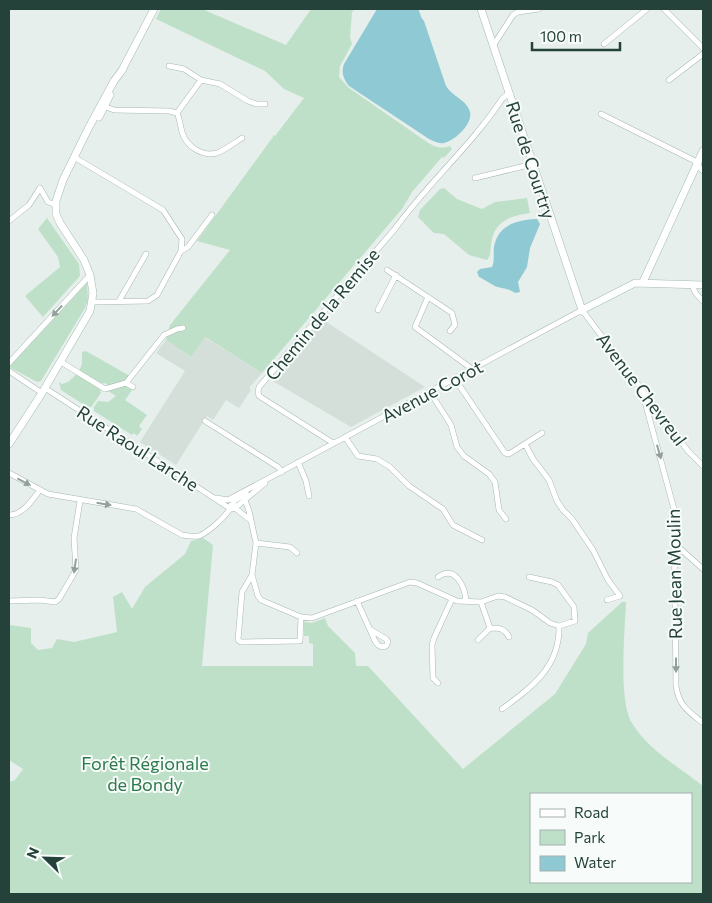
<svg xmlns="http://www.w3.org/2000/svg" width="712" height="903" font-family="Commissioner,sans-serif">
	<rect width="100%" height="100%" fill="#e6efeb"/>
	<path fill="#d4dfda" d="M322 319 425 387 351 427 271 380Z
		M204 337 262 373 249 388 251 390 239 408 226 400 213 420 207 416 176 465 140 442 185 371 156 353 166 340 191 357Z"/>
	<path fill="#bfe0c8" fill-rule="evenodd" d="M161 9H202L286 45 311 9H355L352 12 350 37 352 44 340 66 339 77 349 88 424 140C433 146 439 150 450 146L452 149 444 158 442 157 412 192 402 209 262 373 205 337 191 357 166 340 170 325 230 250 197 241 273 137V135L275 136 304 98 284 89 265 71 156 19Z
		M444 188 457 199 482 209 495 202 527 198 530 213C509 216 493 222 491 245 490 252 491 255 487 260L469 255 444 234 434 233 418 217 420 210 440 189Z
		M47 218 79 264 80 276 43 317 25 296 60 267 58 257 38 229Z
		M87 283 88 300 85 308 41 381 37 382 9 367Z
		M86 351 130 376 125 381 109 386 105 383 100 384 79 371 82 364V352Z
		M77 374 99 387 101 393 92 406 89 408 61 390 59 382 62 384 68 382Z
		M125 385 133 389 125 400 147 415 139 426 142 429 137 436 134 433 132 435 94 411V407L98 401 108 402 116 396 108 391 109 389Z
		M203 538 213 545 202 666H313V644L309 643V636H304V622L312 623 325 618 328 626 355 653 356 666H368L463 769 555 694 586 644 588 633 622 602H626C625 629 618 701 632 723 648 750 679 767 703 786V893L9 894V782L15 780 23 769 9 760V625L31 628V643L38 650 52 648 57 639 74 642 117 632 113 597 122 592 132 609 145 587 185 554 191 541ZM531 794H691V882H531Z"/>
	<path fill="#8ec9d4" d="M377 9H418C421 14 420 17 424 21L446 86C453 97 467 100 470 112 473 124 454 141 444 143 438 144 434 141 429 139L349 86C343 78 341 73 344 64Z
		M537 219 540 224 530 248 527 267 518 282 520 292 515 293C509 289 505 289 498 287 495 287 484 279 479 277L477 272 480 269 492 267C495 260 493 254 494 247 498 224 518 220 537 219Z"/>
	<g fill="none" stroke-linecap="round" stroke-linejoin="round">
		<g stroke="#a8b8b2" stroke-width="6">
			<path id="street" d="M664 9 703 48
				M604 44 647 9
				M493 46 513 15 518 12 539 9
				M169 66 184 69 201 80 220 84 248 101 256 104H265
				M669 80 703 54
				M101 105 114 110 169 111 177 113
				M177 113C180 119 180 125 182 132 186 146 202 157 217 153 225 150 234 143 242 138
				M177 113 201 80
				M601 114 697 162
				M74 157 163 210 182 239 181 251 157 295 148 301 93 302
				M696 164 703 171
				M475 178 533 164
				M9 221 29 205 40 188 48 202 56 205
				M181 251 188 247 212 215
				M387 270 452 313 455 325 450 331
				M693 285C693 292 698 296 703 301
				M428 297 415 327 472 369
				M119 301 146 254
				M378 310 396 275
				M61 362 105 389 126 383 164 335 177 329 183 328
				M9 363 90 275
				M9 371 42 393
				M455 379 505 453 509 454 542 433
				M126 383 133 387
				M45 388 231 509 235 508 265 483
				M642 391 674 509 676 686C679 706 688 711 703 723
				M430 392 451 425 457 447 464 456 489 474 495 482 499 510 506 519
				M205 421 278 467 282 472
				M345 437 358 456 377 459 390 467 409 486 443 509 453 525 482 540
				M333 443 259 396 258 392 259 387 394 230C427 184 471 146 502 99L509 93
				M525 444 533 459 549 480 557 501 563 510 572 519 593 550 608 580 620 596 607 600
				M298 462 306 481 309 496
				M9 473 48 494 136 509 182 535C188 536 194 537 199 536 207 533 230 514 231 505
				M246 493 233 502 235 508 250 520
				M216 498 228 500 582 310 688 451 703 466
				M245 500 249 511 256 543 252 575 258 596 261 600 301 617 312 618 410 582 417 583 457 601 481 602 498 596 505 597 532 610 550 623 559 626 575 621 574 607 558 585 552 582 529 577
				M9 515C23 515 32 500 40 490
				M256 543 290 547 297 553
				M675 544 703 569
				M252 575 242 592 238 640 241 642 300 641 301 617
				M438 577C455 564 465 587 466 601
				M9 601 40 600 55 602 59 599 76 570 74 538 80 501
				M357 601 375 641 378 645 382 647 386 646 388 642 386 639 371 630
				M481 602 490 628
				M478 640 490 628C500 628 504 628 509 637
				M438 683 433 678 432 645 434 638 452 599
				M502 709C532 687 560 667 559 626"/>
		</g>
		<g stroke="#a4bbb3" stroke-width="8">
			<path id="secondary" d="M481 9 582 310 635 283 703 285
				M121 72 154 9
				M99 117 110 95
				M643 282 703 151
				M9 444 42 393 90 311 93 293 90 275 84 260 60 223 56 214V201L63 180 88 129 114 81 123 69"/>
		</g>
		<use href="#street" stroke="#fff" stroke-width="5"/>
		<use href="#secondary" stroke="#fff" stroke-width="7"/>
	</g>
	<defs><path id="oneway-solid" d="M-6-.8H1V-3.2L6.5 0L1 3.2V.8H-6Z" transform="scale(1.25)"/></defs>
	<g fill="#92a09c">
		<use href="#oneway-solid" transform="translate(57 311) rotate(133)"/>
		<use href="#oneway-solid" transform="translate(659 452) rotate(74)"/>
		<use href="#oneway-solid" transform="translate(24 482) rotate(28)"/>
		<use href="#oneway-solid" transform="translate(104 504) rotate(9)"/>
		<use href="#oneway-solid" transform="translate(75 566) rotate(98)"/>
		<use href="#oneway-solid" transform="translate(676 665) rotate(90)"/>
	</g>
	<g text-anchor="middle" dominant-baseline="central" stroke-width="4" stroke-linejoin="round" paint-order="stroke">
		<g font-size="18" fill="#24423a" stroke="#f7fbf9">
			<text transform="translate(531 160) rotate(72)">Rue de Courtry</text>
			<text transform="translate(322 314) rotate(-50)">Chemin de la Remise</text>
			<text transform="translate(642 389) rotate(53)">Avenue Chevreul</text>
			<text transform="translate(432 391) rotate(-28)">Avenue Corot</text>
			<text transform="translate(138 448) rotate(33)">Rue Raoul Larche</text>
			<text transform="translate(674 574) rotate(-91)">Rue Jean Moulin</text>
		</g>
		<g font-size="18" fill="#2d7a4b" stroke="#f7fbf9">
			<text x="145" y="763">Forêt Régionale<tspan x="145" dy="21">de Bondy</tspan></text>
		</g>
	</g>
	<rect width="712" height="903" fill="none" stroke="#24423a" stroke-width="20"/>
	<rect x="530" y="793" width="162" height="90" fill="#f7fbf9" stroke="#a3b1ad"/>
	<rect x="540" y="809" width="25" height="8" fill="#ffffff" stroke="#a3b1ad"/>
	<text x="574" y="818" font-size="15" fill="#24423a">Road</text>
	<rect x="540" y="830" width="25" height="15" fill="#bfe0c8" stroke="#a3b1ad"/>
	<text x="574" y="843" font-size="15" fill="#24423a">Park</text>
	<rect x="540" y="856" width="25" height="15" fill="#8ec9d4" stroke="#a3b1ad"/>
	<text x="574" y="868" font-size="15" fill="#24423a">Water</text>
	<g transform="translate(45 858) rotate(293)" stroke="#f7fbf9" stroke-width="4" paint-order="stroke">
	<path d="M0-4L9 19L0 12L-9 19Z" fill="#24423a"/>
	<text y="-8" font-size="14" font-weight="bold" text-anchor="middle" fill="#24423a">N</text>
	</g>
	<path d="M532 42v8h88v-8" fill="none" stroke="#24423a" stroke-width="2.5"/>
	<text x="540" y="42" font-size="15" fill="#24423a" stroke="#f7fbf9" stroke-width="4" paint-order="stroke">100 m</text>
</svg>
